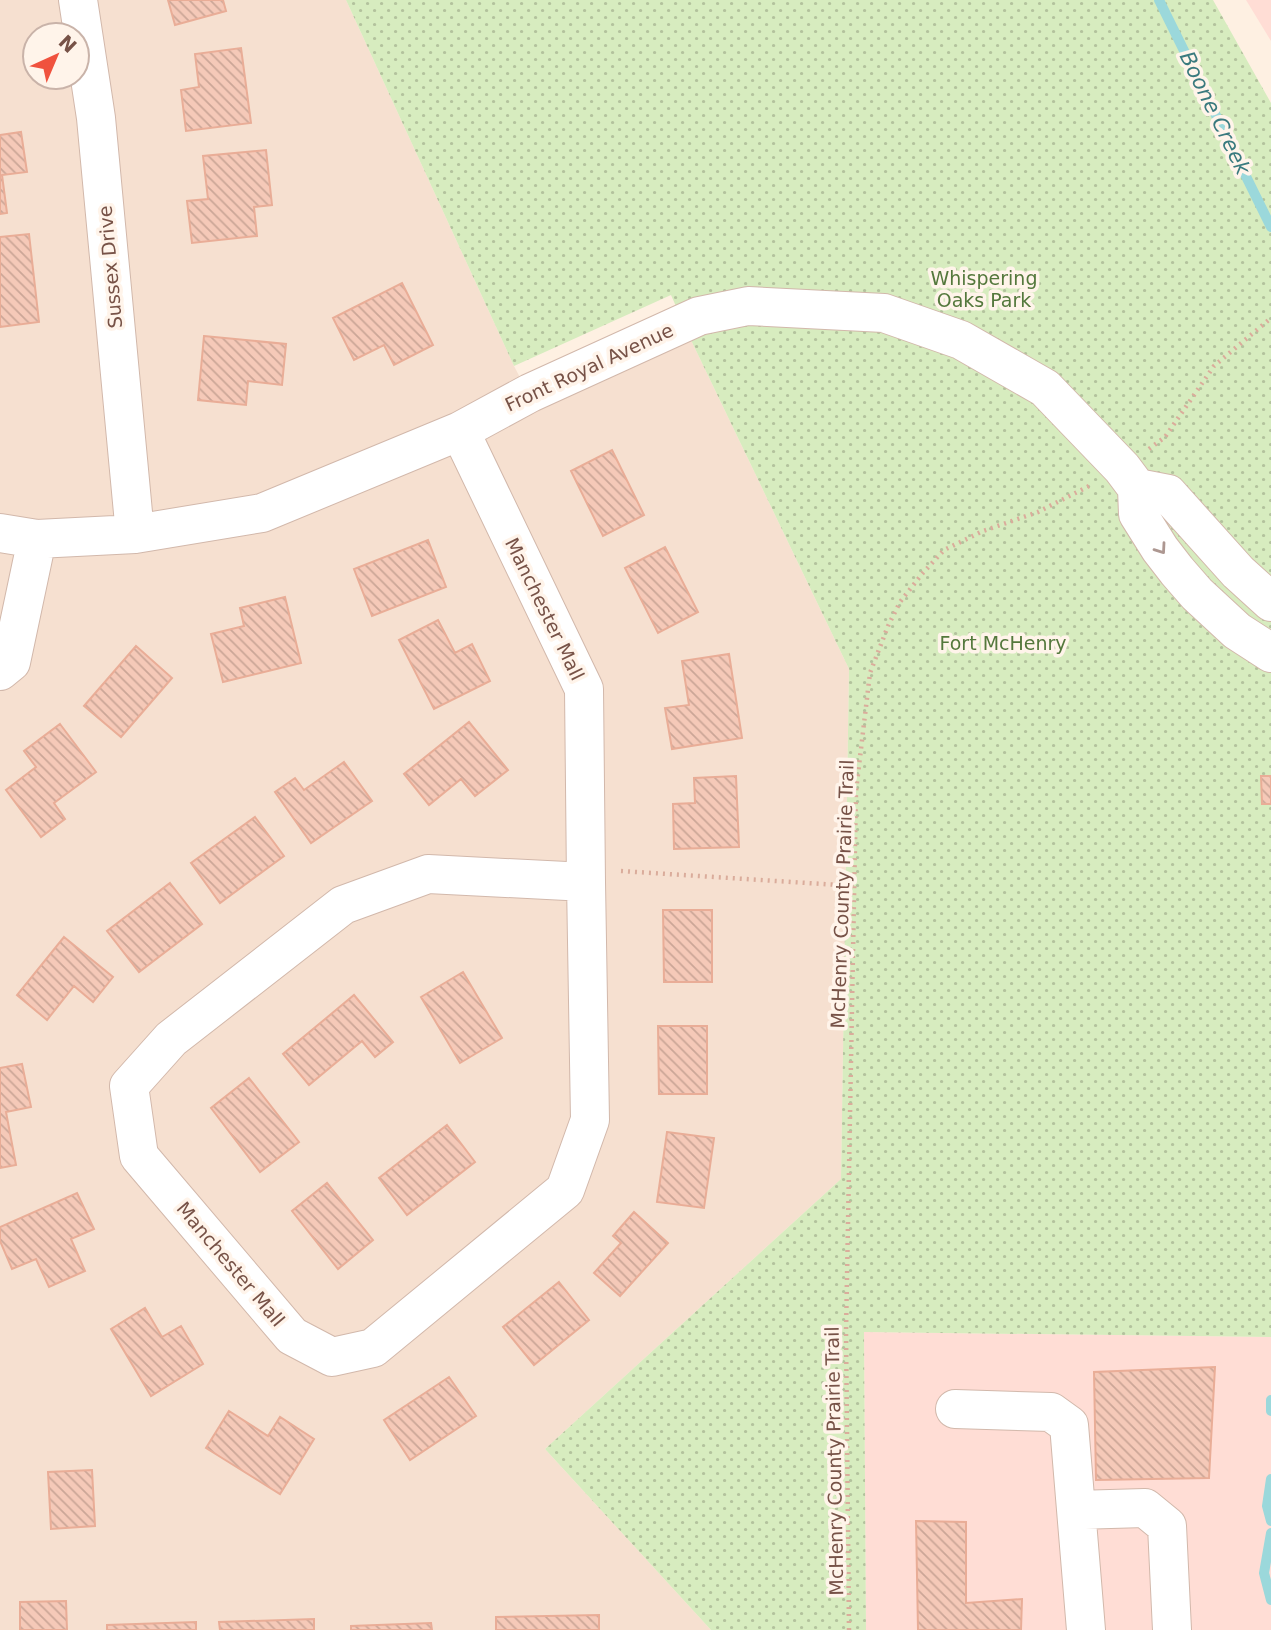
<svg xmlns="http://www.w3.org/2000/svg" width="1271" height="1630" font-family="'DejaVu Sans',sans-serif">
	<defs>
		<pattern id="park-dots" width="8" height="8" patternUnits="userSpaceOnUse" patternTransform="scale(1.75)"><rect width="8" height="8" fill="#d7ecbf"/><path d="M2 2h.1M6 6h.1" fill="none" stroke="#b3c29d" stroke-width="1.8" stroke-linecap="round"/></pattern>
		<pattern id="building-back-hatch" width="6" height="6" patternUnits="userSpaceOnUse" patternTransform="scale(1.75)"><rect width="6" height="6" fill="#f5c9b8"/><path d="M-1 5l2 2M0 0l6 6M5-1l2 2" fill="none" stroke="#cba697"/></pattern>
	</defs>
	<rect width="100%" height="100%" fill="#fef0e2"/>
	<path fill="#f6e0d0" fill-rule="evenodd" d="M0 0H346L514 366 537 410 689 336 849 669 841 1179 545 1449 711 1630H0ZM35 35H77V77H35Z"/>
	<path fill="#ffddd5" d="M1246 0H1271V41Z
		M864 1332 1271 1337V1630H866Z"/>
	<path fill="url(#park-dots)" d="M346 0H1213L1271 103V1337L864 1332 866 1630H711L545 1449 841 1179 849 669 689 336 671 295 514 366Z"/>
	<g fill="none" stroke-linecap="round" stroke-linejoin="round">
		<path stroke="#9bd8db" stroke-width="10" d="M1159 0 1271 227
			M1271 1400V1411
			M1271 1479 1267 1506 1271 1521
			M1271 1533 1264 1573 1271 1600"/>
	</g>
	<path fill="url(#building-back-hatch)" stroke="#e9ad97" stroke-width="2" d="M168 0H223L226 11 175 25Z
		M241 48 251 123 186 131 181 90 199 87 195 54Z
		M21 132 27 172 2 175 7 213 0 214V135Z
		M266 150 272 205 254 207 257 236 192 243 187 201 208 199 203 156Z
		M29 234 39 322 0 327V237Z
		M402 283 433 345 394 365 384 345 354 360 333 318Z
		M204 336 286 344 282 385 248 381 246 405 198 400Z
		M612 450 644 515 603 536 571 471Z
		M428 540 446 587 372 616 354 569Z
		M665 547 698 612 658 633 625 568Z
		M285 597 301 663 223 682 211 634 244 626 240 608Z
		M438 620 455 653 472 644 490 681 434 709 399 640Z
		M136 646 172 678 121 737 84 706Z
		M729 654 742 738 672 749 665 708 689 705 682 661Z
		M469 722 508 770 475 796 461 779 429 805 404 774Z
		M60 724 96 772 54 803 65 819 41 837 6 790 36 767 24 751Z
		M344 762 372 801 311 843 275 792 295 778 304 790Z
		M736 776 739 847 674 849 673 804 695 803 694 778Z
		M1261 776H1271V804H1262Z
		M255 817 284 856 220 903 191 863Z
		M170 883 202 924 139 972 107 931Z
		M663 910H712V982H664Z
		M64 937 113 977 93 1002 74 986 47 1020 17 995Z
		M463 972 502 1038 460 1063 421 997Z
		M354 995 393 1042 375 1057 362 1041 309 1085 283 1054Z
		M658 1026H707V1094H659Z
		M22 1064 31 1107 6 1112 16 1165 0 1168V1068Z
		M249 1078 299 1142 260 1172 211 1108Z
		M447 1125 475 1162 407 1215 379 1178Z
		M667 1132 714 1138 704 1208 657 1202Z
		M327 1183 373 1240 338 1269 292 1211Z
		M77 1193 94 1229 71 1239 85 1271 49 1287 36 1259 12 1269 0 1241V1227Z
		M634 1212 668 1243 620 1296 594 1273 621 1243 613 1236Z
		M559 1282 589 1320 534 1365 503 1327Z
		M145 1308 162 1337 181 1326 203 1364 151 1396 111 1329Z
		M1215 1367 1209 1478 1096 1480 1094 1372Z
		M449 1377 476 1416 410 1460 384 1420Z
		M229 1411 268 1436 280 1417 314 1439 280 1494 206 1448Z
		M92 1470 95 1526 51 1529 48 1472Z
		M916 1521 966 1522V1603L1022 1599 1021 1630H918Z
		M66 1601 67 1630H20V1602Z
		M599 1615V1630H496V1617Z
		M314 1619V1630H220L219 1622Z
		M196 1622V1630H107V1625Z
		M431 1623 432 1630H351V1626Z"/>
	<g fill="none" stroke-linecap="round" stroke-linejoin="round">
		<g stroke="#d2b8ab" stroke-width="40">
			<path id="minor" d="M78 0 96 118 135 534
				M460 431 584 689 586 882
				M1137 488 1168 494 1238 572 1271 602
				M0 533 37 539 135 534 262 513 460 431 530 393 699 316 748 306 884 313 961 340 1045 388 1122 468 1137 488 1138 514 1160 549 1177 571 1197 594 1237 631 1271 653
				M0 671 11 662 37 539
				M428 874 586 882 590 1120 565 1190 373 1348 332 1357 292 1336 139 1156 129 1086 171 1039 343 905Z
				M955 1409 1051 1412 1069 1425 1086 1630
				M1076 1510 1145 1508 1167 1526 1172 1630"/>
		</g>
		<path stroke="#daac9b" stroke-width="4.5" stroke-dasharray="2 5" stroke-linecap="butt" d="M1149 449 1165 437 1214 366 1271 318
			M621 871 854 886
			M849 1630 846 1332 856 791 870 673 888 626 900 602 922 574 944 550 983 531 1038 512 1091 485"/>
		<use href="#minor" stroke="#fff" stroke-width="38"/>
	</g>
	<defs><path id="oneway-chevron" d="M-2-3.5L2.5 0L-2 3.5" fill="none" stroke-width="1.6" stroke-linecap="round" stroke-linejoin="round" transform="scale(1.75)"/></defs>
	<use stroke="#ad9791" href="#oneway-chevron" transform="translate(1161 549) rotate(55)"/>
	<g text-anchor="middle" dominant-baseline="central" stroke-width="7" stroke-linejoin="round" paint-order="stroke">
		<g font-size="19" fill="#775247" stroke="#fff4ea">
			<text transform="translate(110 267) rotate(-95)">Sussex Drive</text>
			<text transform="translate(589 367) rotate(-25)">Front Royal Avenue</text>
			<text transform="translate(545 609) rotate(64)">Manchester Mall</text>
			<text transform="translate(842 894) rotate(-88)">McHenry County Prairie Trail</text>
			<text transform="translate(231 1264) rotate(50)">Manchester Mall</text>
			<text transform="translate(834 1461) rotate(-91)">McHenry County Prairie Trail</text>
		</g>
		<g font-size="19" fill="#54783c" stroke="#fff4ea">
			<text x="984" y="278">Whispering<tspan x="984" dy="22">Oaks Park</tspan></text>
			<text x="1003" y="643">Fort McHenry</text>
		</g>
		<g font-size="21" font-style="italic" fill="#3a7a7e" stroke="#fff4ea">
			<text transform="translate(1215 113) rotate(64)">Boone Creek</text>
		</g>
	</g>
	<g transform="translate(56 56) rotate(44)"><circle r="33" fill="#fff4ea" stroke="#c9b3a9" stroke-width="2"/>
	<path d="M0-5L12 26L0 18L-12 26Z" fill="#f0523e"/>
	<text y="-10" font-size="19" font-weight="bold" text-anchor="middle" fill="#775247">N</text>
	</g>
</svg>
